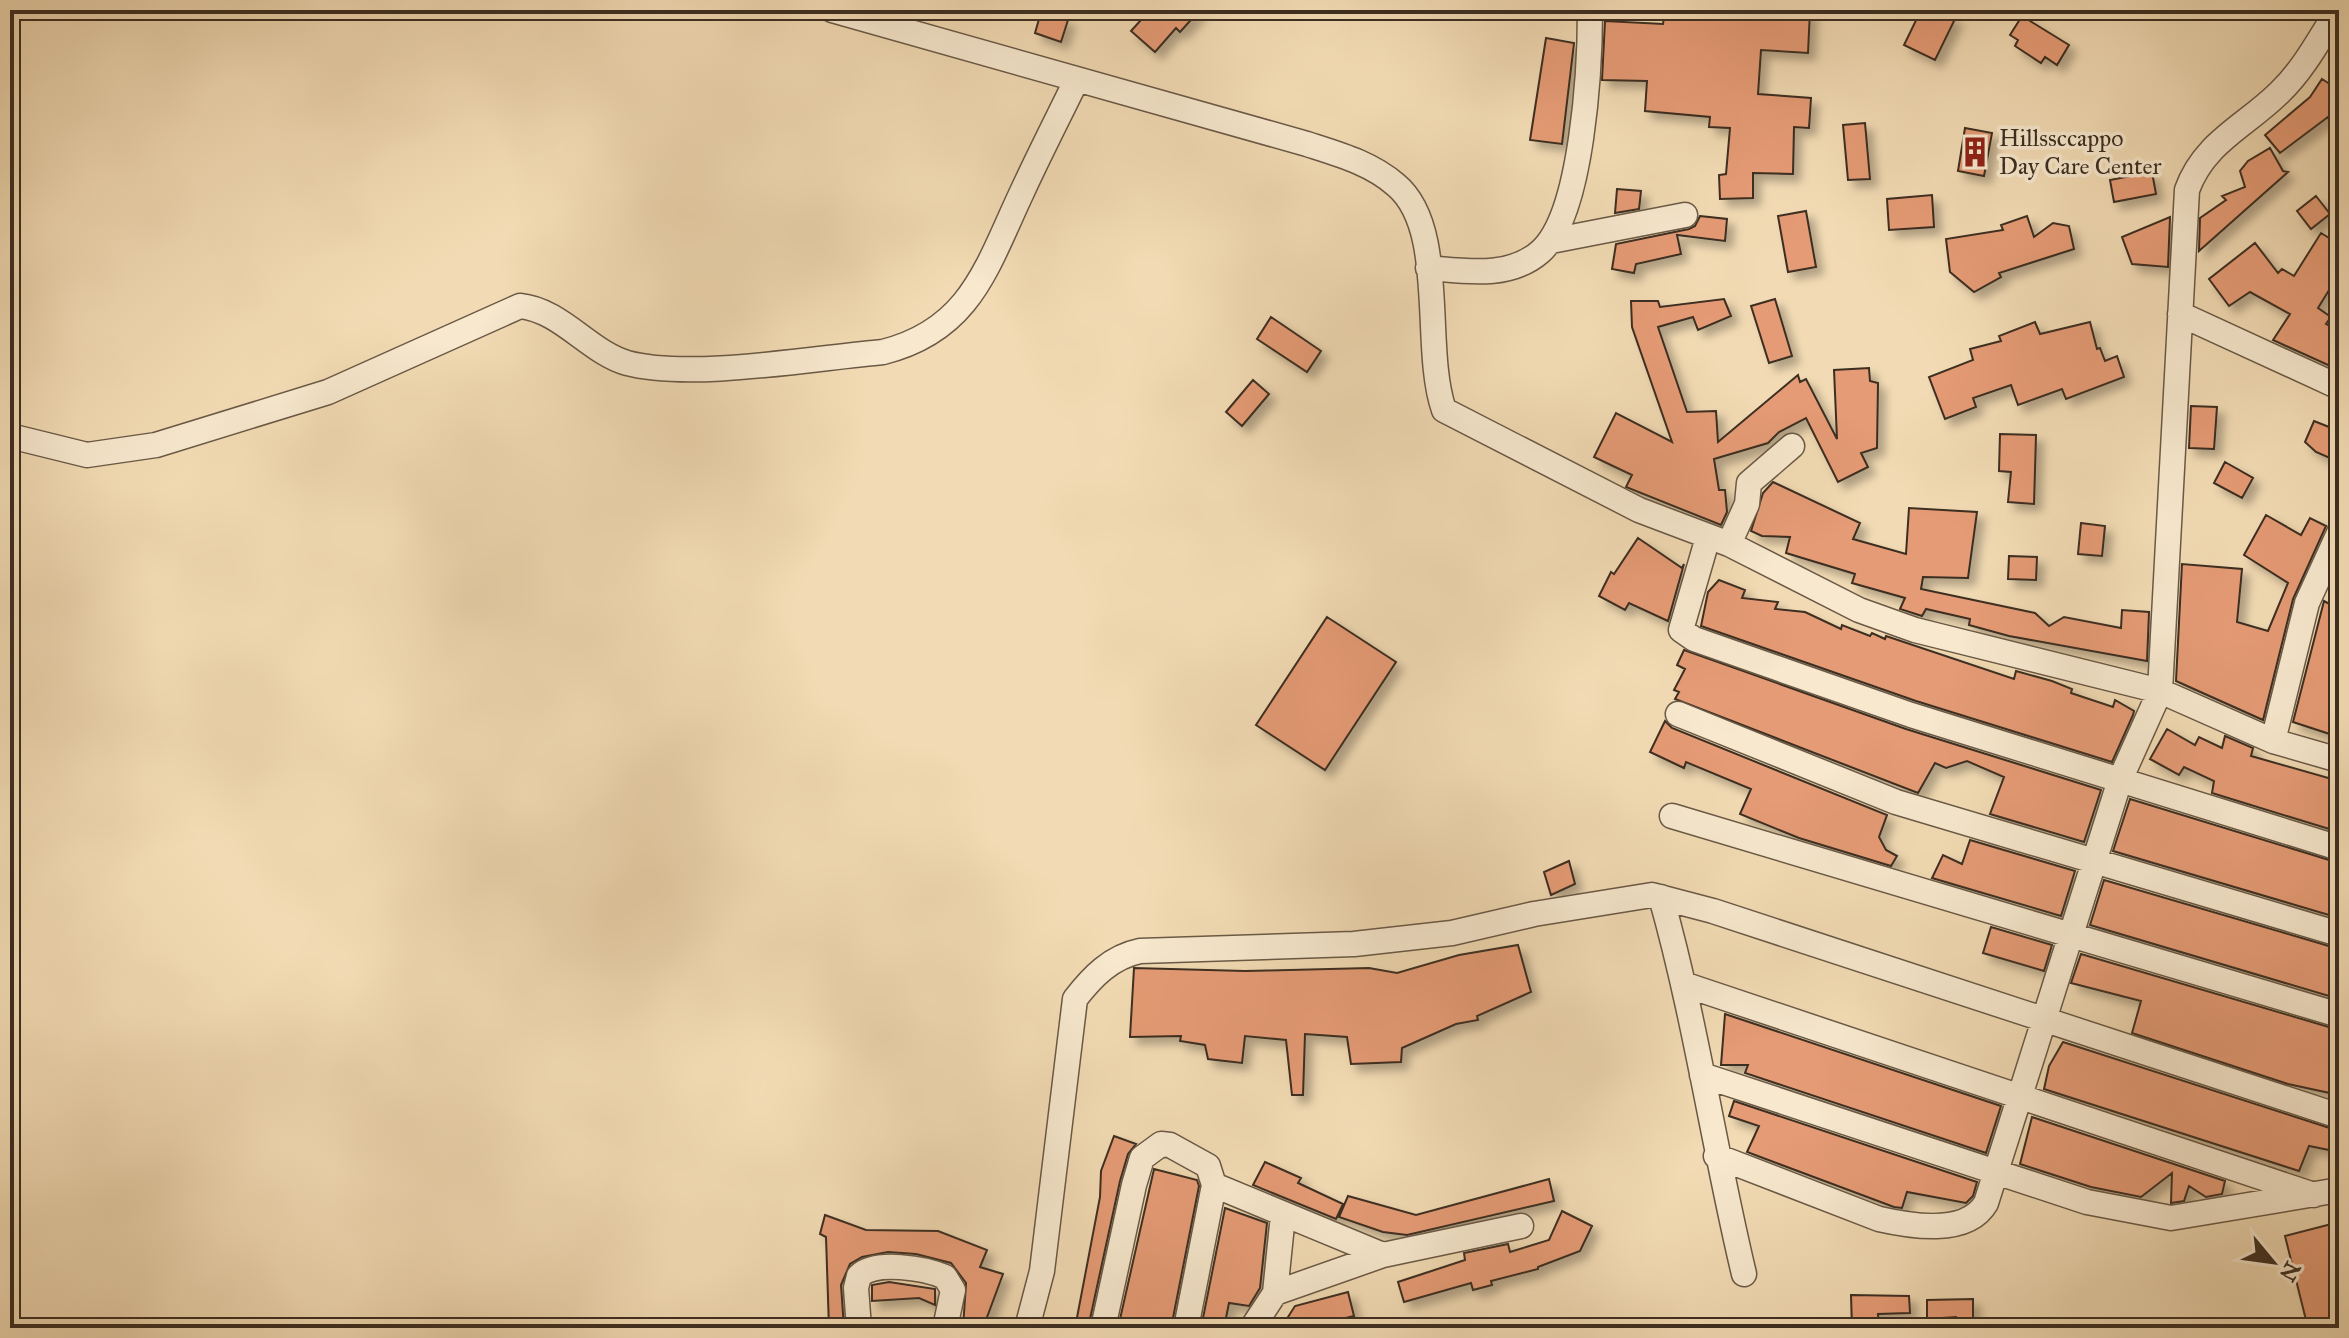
<svg xmlns="http://www.w3.org/2000/svg" width="2349" height="1338" font-family="'IM FELL Great Primer',serif">
	<defs>
		<filter id="shadow"><feDropShadow dx="7" dy="7" stdDeviation="4" flood-color="#0004"/></filter>
	</defs>
	<rect width="100%" height="100%" fill="#f2dbb4"/>
	<filter id="stains"><feTurbulence type="fractalNoise" baseFrequency=".0025" numOctaves="4"/><feColorMatrix values="0 0 0 0 .2 0 0 0 0 .09 0 0 0 0 .02 0 0 0 .5 -.17"/></filter>
	<radialGradient id="worn" r=".72"><stop offset=".6" stop-color="#630" stop-opacity="0"/><stop offset="1" stop-color="#630" stop-opacity=".3"/></radialGradient>
	<path fill="#e59b74" stroke="#3c2e21" stroke-width="2" filter="url(#shadow)" d="M1150 10H1200L1180 32 1176 28 1155 52 1131 31Z
		M1665 10H1810L1808 53 1761 50 1758 94 1811 98 1809 128 1794 127 1793 174 1753 173V198L1720 199 1719 175 1726 174 1730 128 1709 127 1710 117 1645 111 1647 81 1602 80 1605 21 1663 24Z
		M1921 10H1938L1955 19 1935 60 1904 45Z
		M1041 12 1068 20 1061 42 1035 33Z
		M2022 16 2069 45 2057 65 2045 57 2041 63 2015 46 2018 40 2010 35Z
		M1546 38 1574 43 1562 144 1530 140Z
		M2322 79 2339 90V124L2328 117 2280 153 2265 135 2310 97Z
		M1865 123 1870 179 1848 180 1843 125Z
		M1965 128 1992 133 1984 176 1958 171Z
		M2270 148 2283 171 2288 172 2199 251 2200 218 2226 200 2222 196 2245 187 2240 171 2248 161Z
		M2152 172 2156 194 2114 202 2110 180Z
		M1617 189 1641 191 1639 209 1615 213Z
		M1932 195 1934 227 1889 230 1887 199Z
		M2316 196 2330 214 2311 229 2297 211Z
		M1806 211 1816 267 1788 272 1778 216Z
		M1700 216 1727 219 1725 241 1677 235 1681 254 1636 264 1634 273 1612 269 1616 244 1689 229 1695 226Z
		M2027 216 2034 237 2053 223 2069 226 2074 249 1999 273 2001 277 1974 292 1950 272 1946 239 2003 230 2001 225Z
		M2170 217 2168 267 2132 264 2122 237Z
		M2321 233 2339 244V274L2318 308 2331 317 2326 324 2339 331V370L2273 340 2290 314 2250 292 2229 306 2209 279 2255 243 2278 273 2282 269 2294 276Z
		M1724 299 1731 316 1698 330 1693 317 1658 327 1687 412 1716 411 1718 442 1798 375 1800 382 1806 379 1837 439 1834 370 1869 368 1870 381 1878 383 1877 448 1861 453 1868 467 1838 482 1806 418 1779 432 1768 443 1714 459 1719 490H1725L1727 512 1721 525 1626 487 1632 475 1594 457 1616 413 1672 442 1632 327 1631 301H1658L1660 307Z
		M1775 299 1792 356 1769 363 1751 306Z
		M1271 317 1321 351 1307 372 1257 339Z
		M2035 322 2040 334 2090 322 2097 349 2100 348 2105 361 2117 356 2124 377 2066 399 2062 389 2018 405 2011 385 1973 398 1976 407 1945 419 1929 377 1973 360 1970 349 2001 341 1999 336Z
		M1253 380 1269 394 1242 426 1226 412Z
		M2191 406 2217 407 2214 449 2189 448Z
		M2314 421 2339 431V462L2316 452 2305 442Z
		M2000 434 2036 435 2034 504 2008 502 2011 472 1999 471Z
		M2225 462 2253 478 2242 498 2214 483Z
		M1773 482 1860 523 1853 539 1906 554 1909 508 1977 512 1968 578 1923 577 1921 589 2035 613 2049 626 2064 617 2121 628 2122 610 2149 612 2147 661 2009 636 1969 625 1970 619 1926 609 1922 616 1900 609 1905 598 1852 583 1855 574 1786 553 1790 537 1762 536 1751 531 1763 493Z
		M2266 515 2301 535 2310 518 2326 526 2293 599 2263 720 2176 681 2182 564 2242 569 2237 622 2268 631 2288 583 2244 555Z
		M2081 523 2105 526 2102 556 2078 554Z
		M1638 538 1682 568 1684 564 1668 621 1629 603 1625 610 1599 596 1611 572 1614 574Z
		M2009 556 2037 557 2036 580 2008 579Z
		M1719 580 1745 590 1742 598 1778 602 1775 609 1805 612 1841 629 1842 625 1870 636 1872 633 1885 639 1886 636 2014 679 2016 671 2052 681 2072 689 2071 693 2113 707 2115 700 2134 711 2133 715 2112 762 1916 701 1701 626 1708 592Z
		M2324 601 2339 609V737L2293 722Z
		M1327 617 1396 662 1325 770 1256 725Z
		M1684 650 1906 729 2101 790 2084 842 1990 814 2004 777 1967 761 1946 768 1935 763 1918 793 1675 699 1679 692 1674 690 1685 669 1677 665Z
		M1665 721 1672 728 1887 815 1879 837 1886 850 1897 856 1891 866 1799 838 1740 814 1751 789 1686 762 1684 768 1650 752Z
		M2167 729 2195 745 2199 737 2222 748 2225 736 2253 748 2251 756 2339 781V832L2212 793 2214 781 2184 767 2179 775 2150 759Z
		M2130 799 2339 863V918L2113 851Z
		M1970 840 2075 871 2061 916 1932 878 1943 855 1962 864Z
		M1569 861 1575 884 1551 895 1544 872Z
		M2104 880 2339 949V999L2090 925Z
		M1991 927 2052 945 2044 971 1983 953Z
		M1518 945 1531 992 1477 1016 1478 1020 1456 1024 1402 1048 1401 1062 1351 1064 1347 1037 1305 1034 1303 1095H1292L1286 1040 1245 1036 1242 1063 1208 1059 1205 1045 1180 1041 1181 1036 1130 1037 1134 968 1245 971 1369 968 1397 973 1459 955Z
		M2081 954 2339 1030V1095L2288 1084 2132 1033 2141 1001 2071 983Z
		M1725 1014 2001 1106 1986 1153 1745 1073 1748 1065H1721Z
		M2063 1042 2339 1131V1152L2309 1146 2299 1171 2044 1089 2049 1066Z
		M1734 1101 1977 1182 1973 1196 1966 1203 1907 1192 1902 1208 1894 1207 1747 1152 1759 1126 1729 1116Z
		M2032 1117 2225 1181 2222 1194 2206 1197 2189 1186 2184 1201 2171 1203 2172 1173 2141 1197 2091 1187 2020 1164Z
		M1114 1136 1136 1144 1128 1154 1120 1181 1088 1328H1075L1100 1197 1101 1171Z
		M1265 1162 1301 1178 1298 1183 1343 1204 1336 1219 1253 1185Z
		M1154 1169 1197 1180 1199 1186 1171 1328H1118Z
		M1549 1179 1554 1201 1407 1235 1383 1232 1339 1217 1348 1196 1416 1215Z
		M1225 1208 1267 1223 1260 1288 1249 1306 1229 1303 1224 1328H1201Z
		M1562 1211 1592 1226 1580 1251 1538 1267V1269L1491 1281 1492 1285 1473 1290 1471 1283 1404 1302 1398 1282 1465 1260 1464 1253 1508 1244 1510 1252 1549 1240Z
		M825 1215 866 1230 938 1231 987 1250 980 1267 1003 1274 983 1328H963L966 1283 951 1263 916 1254 888 1252 862 1257 850 1264 841 1285 844 1328H829L826 1237 820 1234Z
		M2339 1222V1325L2308 1328 2285 1236Z
		M889 1282 935 1289V1305L919 1298 872 1301V1285Z
		M1348 1292 1354 1316 1305 1328H1281L1295 1306Z
		M1851 1295 1909 1296 1910 1313 1878 1314 1879 1328H1852Z
		M1973 1299V1325H1956V1317L1927 1319V1300Z"/>
	<g fill="none" stroke-linecap="round" stroke-linejoin="round">
		<g stroke="#6a5946" stroke-width="27">
			<path id="minor" d="M832 10 1307 144C1338 154 1371 163 1396 185 1448 228 1422 348 1444 410L1639 510 1729 544 1859 610 1915 630 2160 691 2273 741 2339 760
				M1551 241 1685 215
				M1428 268C1465 271 1509 279 1540 252 1583 215 1590 65 1590 10
				M2180 314 2339 387
				M10 436 87 455 156 445 328 392 520 306C561 310 589 352 627 363 691 380 814 358 883 352 971 330 987 266 1022 192 1039 155 1058 118 1076 81
				M1708 537 1681 630 1694 639 1911 715 2339 848
				M1729 544 1747 504 1749 483 1792 446
				M1678 714 1896 802 2339 934
				M2273 741 2307 603 2339 533
				M1672 816 2339 1015
				M1661 897C1696 1021 1714 1149 1744 1274
				M1686 985 2314 1195
				M1702 1075 2087 1202 2171 1218 2339 1190
				M1716 1156 1879 1219C1910 1226 1967 1236 1986 1203L2120 780 2160 691 2187 190C2204 142 2246 126 2280 92 2304 69 2320 38 2338 10
				M1275 1293 1283 1215
				M859 1328 856 1288 859 1276C875 1260 925 1268 945 1277L953 1290 945 1328
				M1027 1328 1042 1271 1075 999C1092 977 1111 957 1140 951L1354 944 1452 933 1534 914 1652 895 1713 911 2339 1116
				M1103 1328 1134 1185 1142 1158 1161 1144 1170 1145 1208 1166 1214 1185 1383 1255
				M1186 1328 1214 1185
				M1252 1328 1275 1293 1383 1255 1521 1226"/>
		</g>
		<use href="#minor" stroke="#f7e8ce" stroke-width="24"/>
	</g>
	<defs>
		<g id="building-bare" transform="scale(2.4)"><path d="M-4-6H4V6H1V3H-1V6H-4ZM-2.5-4.3h1.7v1.8h-1.7ZM.8-4.3h1.7v1.8H.8ZM-2.5-1h1.7V.8h-1.7ZM.8-1h1.7V.8H.8Z" fill="#8f2418" stroke="#f7e8ce" stroke-width="2.5" paint-order="stroke"/></g>
	</defs>
	<g fill-rule="evenodd">
		<use href="#building-bare" x="1975" y="152"/>
	</g>
	<g text-anchor="middle" dominant-baseline="central" stroke-width="7" stroke-linejoin="round" paint-order="stroke">
		<g font-size="24" fill="#3c2e21" stroke="#f7e8ce" text-anchor="start">
			<text x="1999" y="138">Hillssccappo<tspan x="1999" dy="28">Day Care Center</tspan></text>
		</g>
	</g>
	<rect width="2349" height="1338" fill="none" stroke="#f2dbb4" stroke-width="40"/>
	<rect x="12" y="12" width="2325" height="1314" fill="none" stroke="#3c2e21" stroke-width="4"/>
	<rect x="20" y="20" width="2309" height="1298" fill="none" stroke="#3c2e21" stroke-width="2"/>
	<g transform="translate(2273 1262) rotate(119)" stroke="#f7e8ce" stroke-width="6" paint-order="stroke">
	<path d="M0-6L14 30L0 20L-14 30Z" fill="#3c2e21"/>
	<text y="-12" font-size="22" font-weight="bold" text-anchor="middle" fill="#3c2e21">N</text>
	</g>
	<rect width="100%" height="100%" filter="url(#stains)"/>
	<rect width="100%" height="100%" fill="url(#worn)"/>
</svg>
